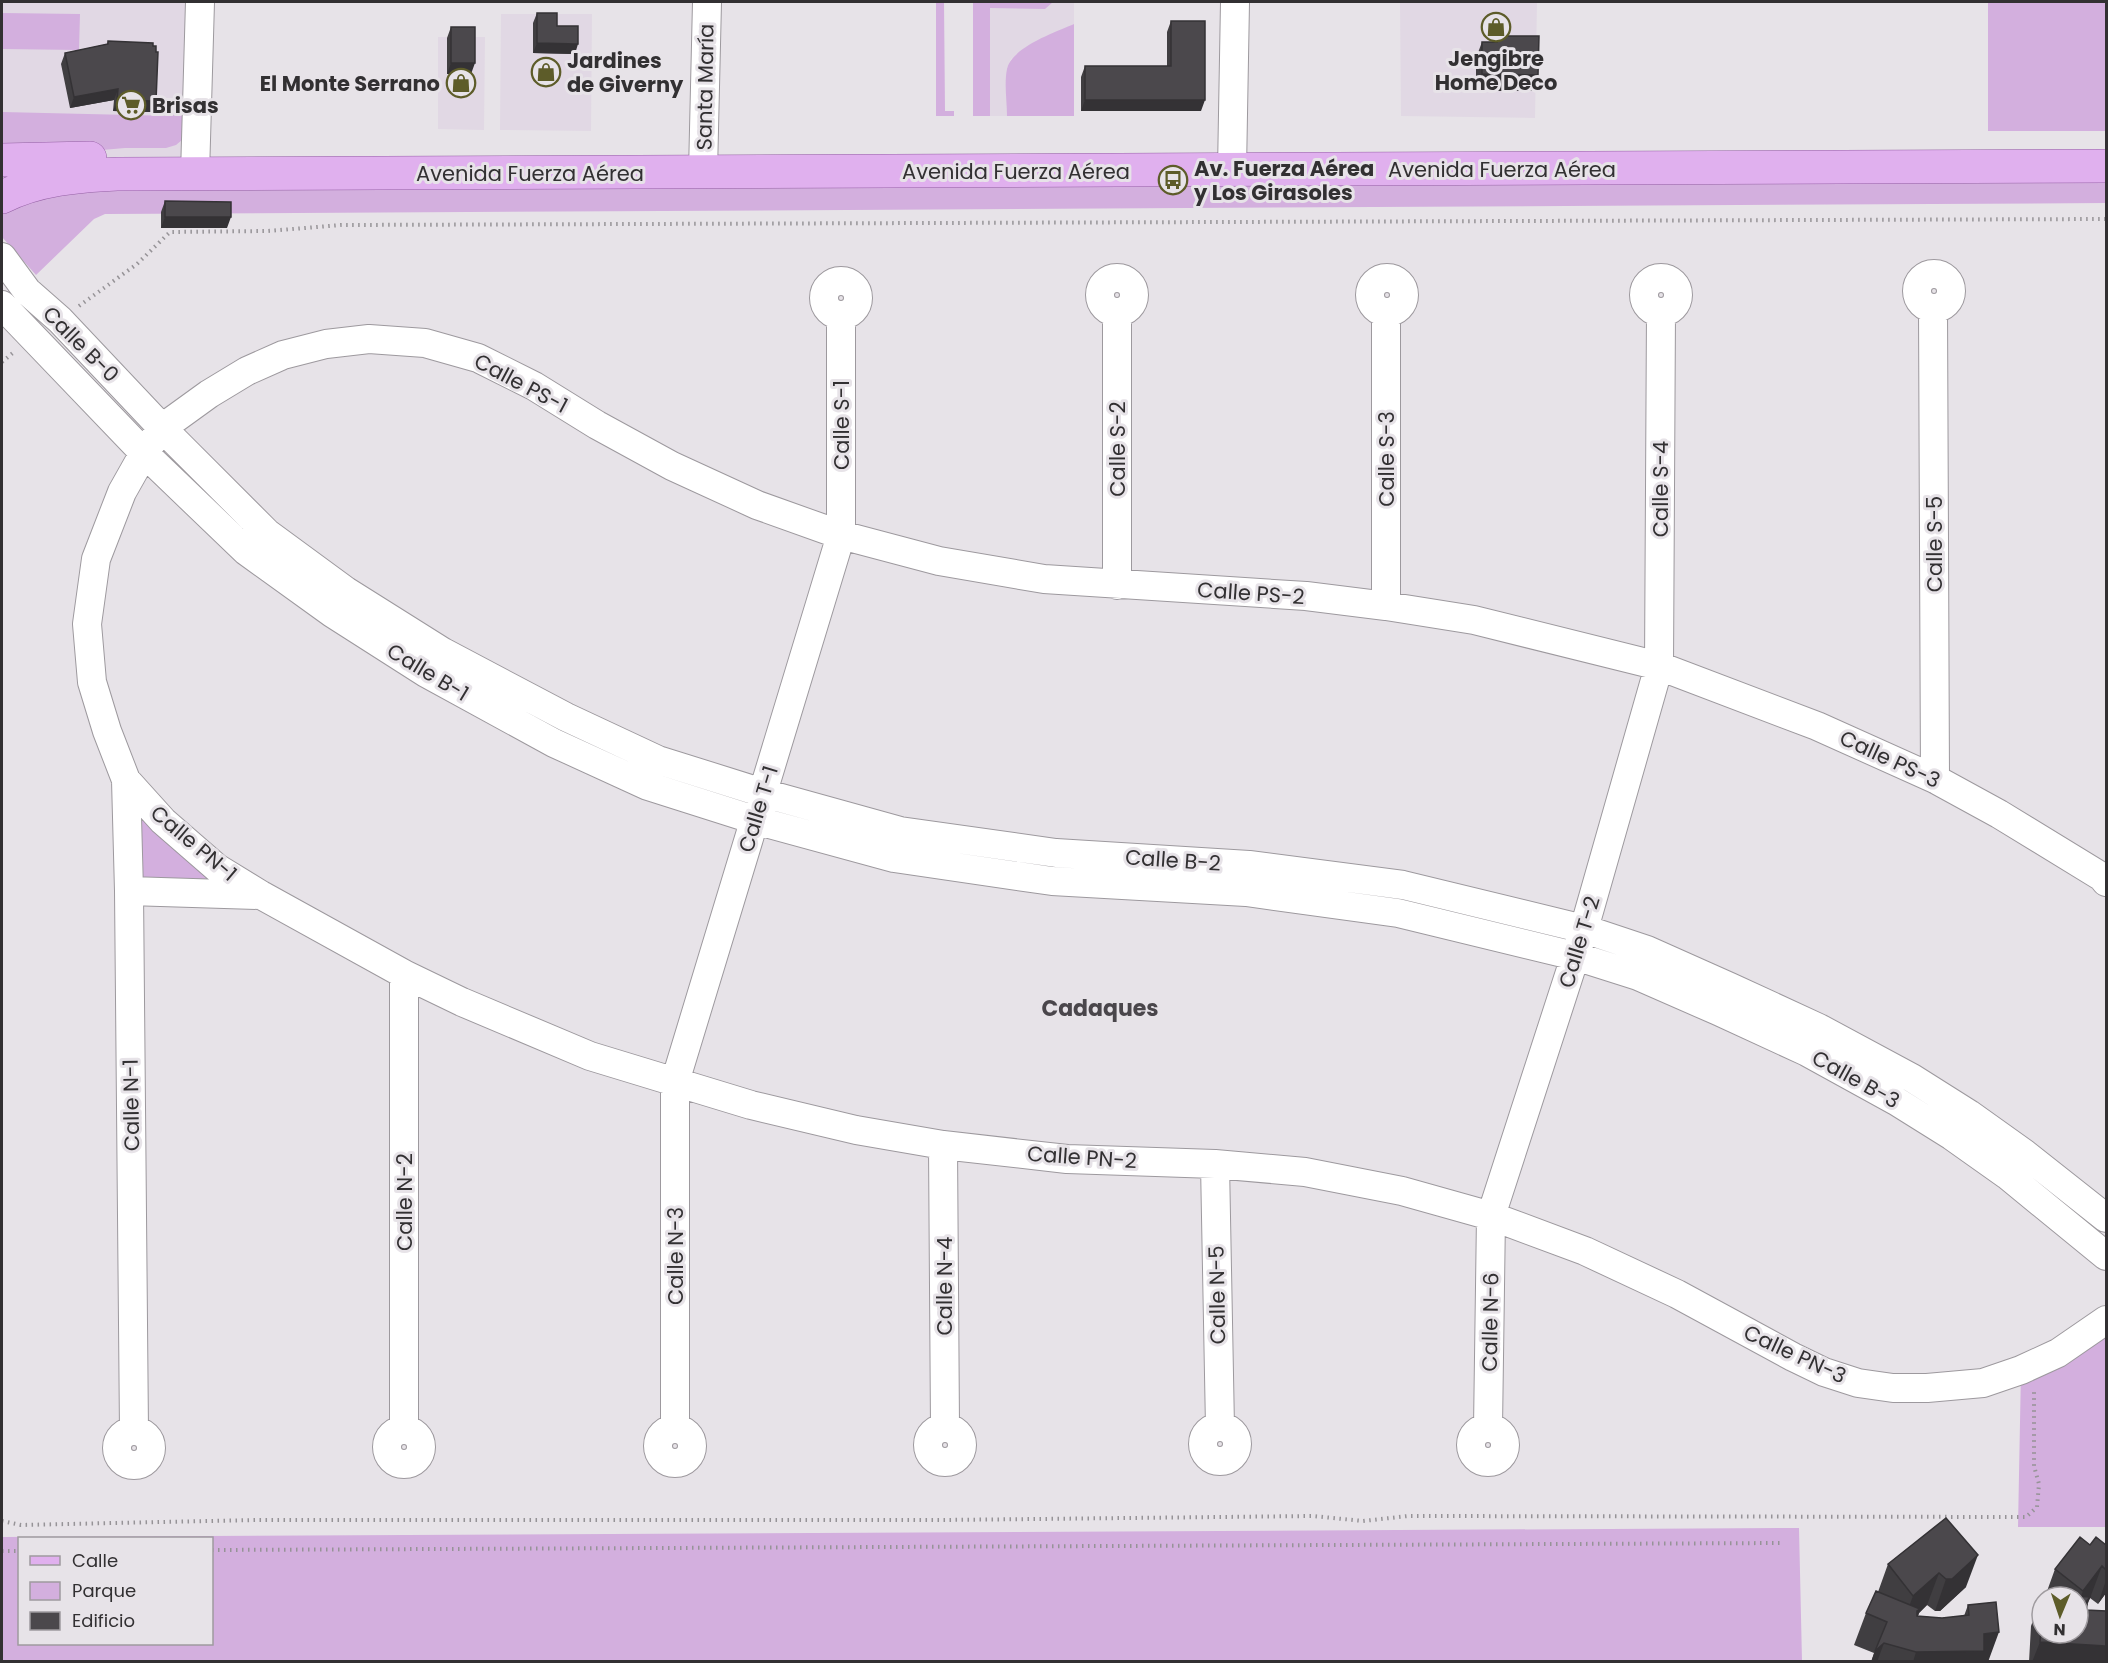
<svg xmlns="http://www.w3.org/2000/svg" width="2108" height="1663" font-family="Poppins,sans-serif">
	<rect width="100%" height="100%" fill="#e7e3e8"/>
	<path fill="#e1d8e4" d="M2 2H200L196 157H49L2 160Z
		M973 2H1074V24L1025 48 1011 59 1007 68V116H973Z
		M1400 2H1537L1535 118 1401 116Z
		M501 14H592L591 131 500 130Z
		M438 37H485L484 130 438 129Z"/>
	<path fill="#d3afde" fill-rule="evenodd" d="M936 2H944L945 111H954V116H936Z
		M973 2H1053L1045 9 990 8V116H973Z
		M1988 2H2106V131H1988Z
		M2 13 80 14 79 50 2 49Z
		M1074 24V116H1007C1007 101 1004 84 1007 69 1011 48 1055 32 1074 24Z
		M173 105H182L185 112 182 140 176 145 166 148H125L102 150 2 147V112L173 116Z
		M2106 172V203L105 214 94 219 36 275 2 237V205L61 184Z
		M126 780 261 895 129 891Z
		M2106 1320V1527H2018L2021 1370Z
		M1799 1528 1802 1661H2V1537ZM20 1538H212V1644H20Z"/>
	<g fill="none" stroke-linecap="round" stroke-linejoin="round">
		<g stroke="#9d999e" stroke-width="30">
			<path id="minor" d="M1232 170 1235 2
				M703 172 707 2
				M195 174 200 2
				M2 257 27 291 60 320 162 428 267 533 346 591 443 652 566 717 658 760 763 793 900 831 1056 853 1249 865 1403 885 1584 929 1647 950 1730 987 1819 1028 1912 1078 1969 1114 2025 1154 2106 1218
				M1917 291a17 17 0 1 1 34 0a17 17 0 1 1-34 0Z
				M1100 295a17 17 0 1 1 34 0a17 17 0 1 1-34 0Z
				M1370 295a17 17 0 1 1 34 0a17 17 0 1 1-34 0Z
				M1644 295a17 17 0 1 1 34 0a17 17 0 1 1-34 0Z
				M824 298a17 17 0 1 1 34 0a17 17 0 1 1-34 0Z
				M2 305 144 453 246 551 332 613 426 673 554 743 648 786 755 820 894 858 1052 881 1246 892 1398 913 1575 956 1638 976 1718 1011 1807 1052 1896 1101 1952 1136 2007 1175 2106 1256
				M1933 308 1935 779
				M1117 585V312
				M1386 606V312
				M126 780 129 891 134 1431
				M2106 882 2102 877 1999 814 1935 779 1817 726 1659 666 1474 620 1386 606 1306 596 1044 579 939 561 841 535 757 505 672 466 597 425 534 386 478 358 425 343 369 339 326 344 283 355 247 371 209 394 162 428 144 453 122 492 96 559 87 624 92 682 107 731 126 780 163 821 217 868 261 895 404 974 462 1002 590 1056 751 1105 856 1130 943 1145 1067 1159 1215 1164 1305 1172 1402 1191 1491 1216 1585 1251 1677 1294 1793 1357 1824 1372 1858 1383 1893 1388H1927L1983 1383 2021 1370 2058 1353 2106 1320
				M129 891 259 895
				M404 974V1430
				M943 1145 945 1427
				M1215 1164 1220 1427
				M1203 1444a17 17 0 1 1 34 0a17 17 0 1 1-34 0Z
				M1471 1445a17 17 0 1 1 34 0a17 17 0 1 1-34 0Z
				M928 1445a17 17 0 1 1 34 0a17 17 0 1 1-34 0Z
				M1488 1428 1491 1216 1584 929 1659 666 1661 312
				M658 1446a17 17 0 1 1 34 0a17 17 0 1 1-34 0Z
				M675 1429V1082L841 535V315
				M387 1447a17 17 0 1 1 34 0a17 17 0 1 1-34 0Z
				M117 1448a17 17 0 1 1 34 0a17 17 0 1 1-34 0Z"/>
		</g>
		<g stroke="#9561a5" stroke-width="34">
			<path id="major" d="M2 160 90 158
				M2 197C38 179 77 176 117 174L2106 166"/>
		</g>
		<path stroke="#969397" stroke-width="4" stroke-dasharray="1.5 4.5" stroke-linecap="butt" d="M79 306 137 264 170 232 268 231 341 225 2106 219
			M2 362 14 352
			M2 1521 21 1525 256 1520H943L1313 1516 1363 1521 1408 1516 2026 1517 2037 1507 2039 1484 2034 1466V1388
			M212 1550 1783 1543
			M2 1551H20"/>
		<use href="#minor" stroke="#fff" stroke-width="28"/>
		<use href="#major" stroke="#e0b0ee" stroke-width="33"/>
	</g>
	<path fill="#403e41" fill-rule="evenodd" d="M537 13 557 26 575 54 533 53V23Z
		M1171 21 1201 111H1081V77L1085 66H1167V32Z
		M451 27 471 74H447V38Z
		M1497 36 1532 91H1476V58L1482 42H1495Z
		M108 41 152 112 113 111 114 100 70 108 61 64 65 53 107 44Z
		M165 201 227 228H161V212Z
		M1946 1518 1966 1587 1940 1611H1935L1927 1605 1919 1613 1918 1616 1942 1618 1964 1616 1968 1605 1988 1662H1871L1874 1653 1854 1645 1866 1613 1878 1592 1888 1564Z
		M2090 1545H2106V1593L2098 1604 2090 1598 2086 1606V1610L2106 1662H2029L2031 1626 2043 1594H2046L2055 1569ZM2042 1597H2078L2042 1633Z"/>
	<path fill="#343235" d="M537 43 578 44 575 54 533 53Z
		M451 63H475L471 74H447Z
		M1482 74 1538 75 1532 91H1476Z
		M118 89 114 100 70 108 74 97Z
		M117 100 156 101 152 112 113 111Z
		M1085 100H1205L1201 111H1081Z
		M165 217H231L227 228H161Z
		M1978 1555 1966 1587 1940 1611H1935L1946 1579Z
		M2102 1566 2090 1598 2078 1629V1604L2083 1591Z
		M1939 1573 1927 1605 1919 1613 1909 1641 1901 1628 1913 1596Z
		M2106 1580V1593L2098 1604Z
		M1999 1632 1988 1662H1913L1916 1652 1984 1634Z
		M2040 1642 2106 1646V1662H2032Z
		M1884 1643 1877 1662H1871L1875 1651Z"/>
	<path fill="#4b484c" stroke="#343235" stroke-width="1.5" d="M537 13H557V26H578V44L537 43Z
		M1171 21H1205V100H1085V66H1171Z
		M451 27H475V63H451Z
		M1497 36H1539L1538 75 1482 74V42H1497Z
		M108 41 153 43V46H156V52H158L156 101 117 100 118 89 74 97 65 53 108 44Z
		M165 201 231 202V217H165Z
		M1946 1518 1978 1555 1952 1579H1946L1939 1573 1913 1596 1888 1564Z
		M2080 1537 2090 1545 2096 1537 2106 1545V1570L2102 1566 2083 1591 2055 1569Z
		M1876 1591 1920 1609 1917 1611V1616L1942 1618 1969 1615 1968 1605 1996 1602 1999 1632 1984 1634V1651L1916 1652 1884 1643 1875 1651 1887 1622 1866 1613Z
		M2043 1594 2090 1597 2083 1606 2087 1605 2086 1610 2106 1611V1646L2040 1642 2042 1607V1633H2078V1597H2043Z"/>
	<defs>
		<g id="shop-ring" transform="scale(1.5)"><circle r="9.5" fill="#e7e3e8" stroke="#5d5c29" stroke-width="1.5"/><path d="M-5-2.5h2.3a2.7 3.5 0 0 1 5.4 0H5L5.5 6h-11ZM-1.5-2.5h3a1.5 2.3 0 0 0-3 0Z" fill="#5d5c29"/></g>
		<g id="supermarket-ring" transform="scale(1.5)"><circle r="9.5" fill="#e7e3e8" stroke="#5d5c29" stroke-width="1.5"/><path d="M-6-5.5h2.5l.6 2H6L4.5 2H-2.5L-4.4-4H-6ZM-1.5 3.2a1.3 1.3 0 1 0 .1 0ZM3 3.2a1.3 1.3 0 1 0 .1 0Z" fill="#5d5c29"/></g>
		<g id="bus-ring" transform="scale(1.5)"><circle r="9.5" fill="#e7e3e8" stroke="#5d5c29" stroke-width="1.5"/><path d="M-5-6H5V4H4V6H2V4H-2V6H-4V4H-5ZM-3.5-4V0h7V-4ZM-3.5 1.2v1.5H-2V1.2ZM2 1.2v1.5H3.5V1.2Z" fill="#5d5c29"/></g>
	</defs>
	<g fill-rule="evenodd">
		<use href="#shop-ring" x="1496" y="27"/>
		<use href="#shop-ring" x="546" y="72"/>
		<use href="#shop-ring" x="461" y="83"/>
		<use href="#supermarket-ring" x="131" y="105"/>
		<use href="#bus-ring" x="1173" y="180"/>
	</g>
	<g text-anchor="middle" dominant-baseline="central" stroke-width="6" stroke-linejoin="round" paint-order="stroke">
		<g font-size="21" font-weight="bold" fill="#323032" stroke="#e7e3e8" text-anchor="start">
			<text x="1496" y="58" text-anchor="middle">Jengibre<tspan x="1496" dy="24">Home Deco</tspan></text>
			<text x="567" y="60">Jardines<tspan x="567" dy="24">de Giverny</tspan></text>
			<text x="440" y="83" text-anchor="end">El Monte Serrano</text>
			<text x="152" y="105">Brisas</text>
			<text x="1194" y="168">Av. Fuerza Aérea<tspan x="1194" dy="24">y Los Girasoles</tspan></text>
		</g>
		<g font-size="21" fill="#323032" stroke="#e7e3e8">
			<text transform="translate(705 87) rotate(-89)">Santa María</text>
			<text x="1502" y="169">Avenida Fuerza Aérea</text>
			<text x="1016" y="171">Avenida Fuerza Aérea</text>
			<text x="530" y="173">Avenida Fuerza Aérea</text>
			<text transform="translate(81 344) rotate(45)">Calle B-0</text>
			<text transform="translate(521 383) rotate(28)">Calle PS-1</text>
			<text transform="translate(841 425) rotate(-90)">Calle S-1</text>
			<text transform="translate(1117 449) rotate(-90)">Calle S-2</text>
			<text transform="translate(1386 459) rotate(-90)">Calle S-3</text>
			<text transform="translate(1660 489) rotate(-90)">Calle S-4</text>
			<text transform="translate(1934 544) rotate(-90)">Calle S-5</text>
			<text transform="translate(1251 593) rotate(4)">Calle PS-2</text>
			<text transform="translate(428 672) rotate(31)">Calle B-1</text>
			<text transform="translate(1890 759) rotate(25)">Calle PS-3</text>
			<text transform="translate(758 809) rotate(-73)">Calle T-1</text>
			<text transform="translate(194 843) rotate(40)">Calle PN-1</text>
			<text transform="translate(1173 860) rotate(4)">Calle B-2</text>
			<text transform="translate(1579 942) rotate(-73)">Calle T-2</text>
			<text transform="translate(1856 1079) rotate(29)">Calle B-3</text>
			<text transform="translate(131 1105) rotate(-91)">Calle N-1</text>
			<text transform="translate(1082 1157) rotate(4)">Calle PN-2</text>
			<text transform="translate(404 1202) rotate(-90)">Calle N-2</text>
			<text transform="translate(675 1256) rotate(-90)">Calle N-3</text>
			<text transform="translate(944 1286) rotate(-90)">Calle N-4</text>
			<text transform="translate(1217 1295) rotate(-91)">Calle N-5</text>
			<text transform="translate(1490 1322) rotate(-89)">Calle N-6</text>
			<text transform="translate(1795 1354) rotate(25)">Calle PN-3</text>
		</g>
		<g font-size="22" font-weight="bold" fill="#4a464b" stroke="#e7e3e8">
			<text x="1100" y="1008">Cadaques</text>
		</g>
	</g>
	<rect width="2108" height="1663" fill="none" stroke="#323032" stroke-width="6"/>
	<rect x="18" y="1537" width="195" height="108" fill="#e7e3e8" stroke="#9f9b9f" stroke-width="1.5"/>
	<rect x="30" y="1556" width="30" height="9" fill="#e0b0ee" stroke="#9f9b9f" stroke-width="1.5"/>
	<text x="72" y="1567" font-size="18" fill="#323032">Calle</text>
	<rect x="30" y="1582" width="30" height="18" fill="#d3afde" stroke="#9f9b9f" stroke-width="1.5"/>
	<text x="72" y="1597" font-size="18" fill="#323032">Parque</text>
	<rect x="30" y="1612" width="30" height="18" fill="#4b484c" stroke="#9f9b9f" stroke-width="1.5"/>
	<text x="72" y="1627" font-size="18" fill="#323032">Edificio</text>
	<g transform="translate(2060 1615) rotate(182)"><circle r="28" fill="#e7e3e8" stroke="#9f9b9f" stroke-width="1.5"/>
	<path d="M0-4.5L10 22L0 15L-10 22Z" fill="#5d5c29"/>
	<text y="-9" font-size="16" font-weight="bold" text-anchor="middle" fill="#323032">N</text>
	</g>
</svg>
